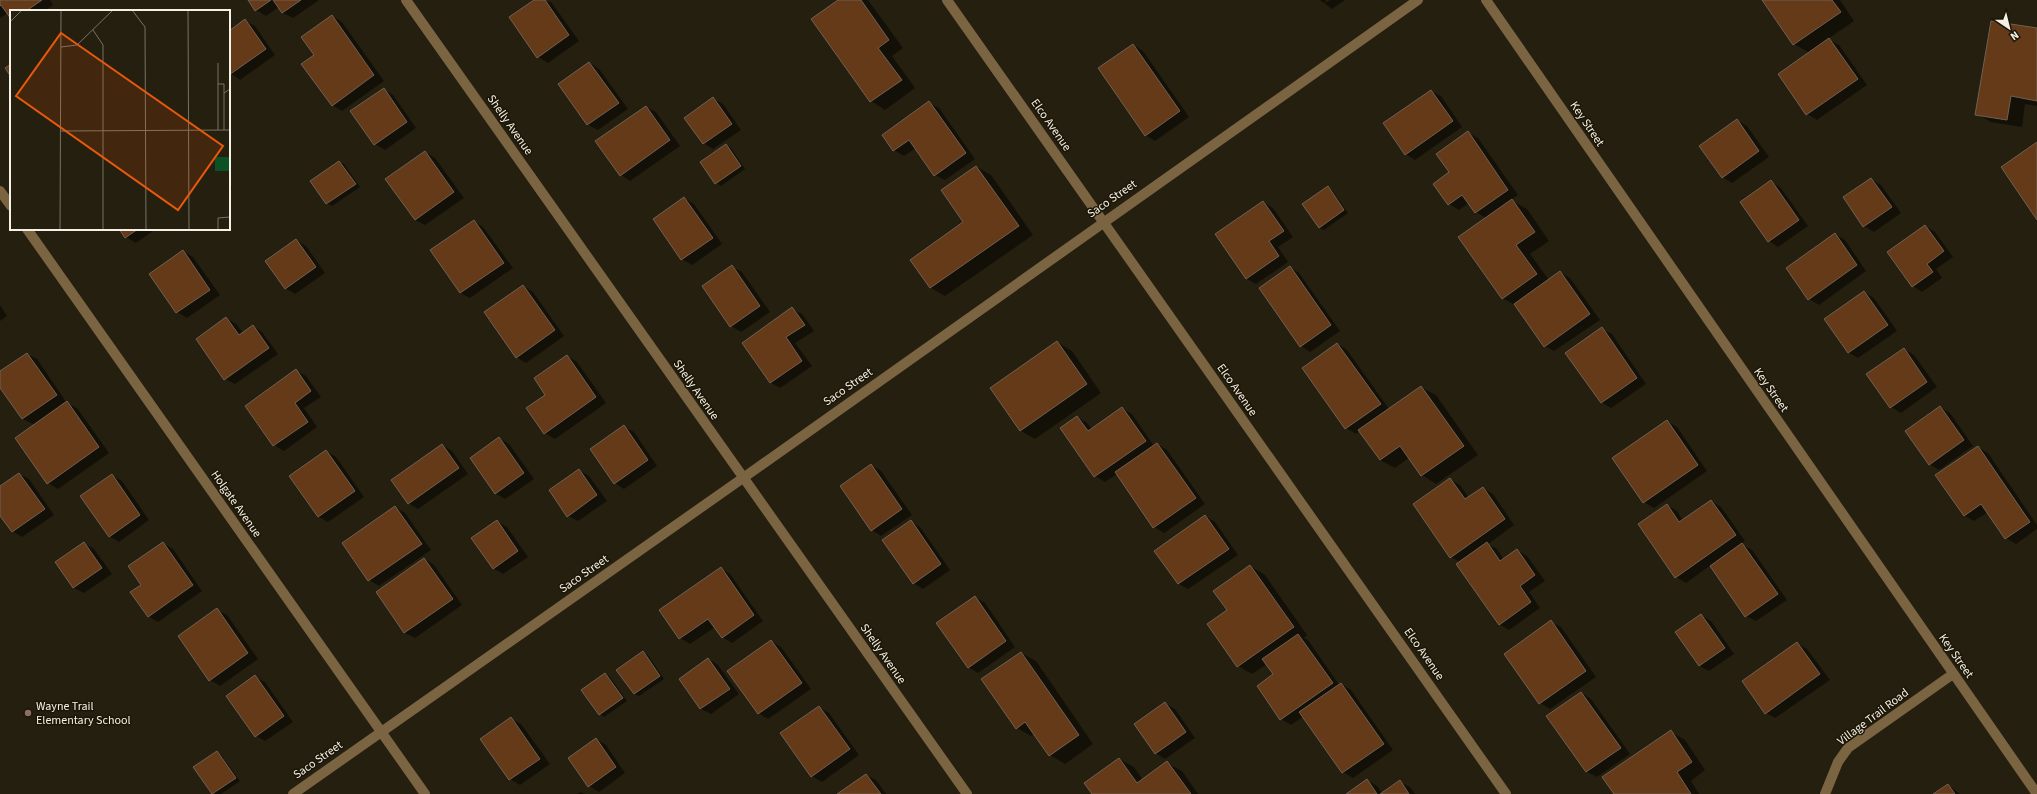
<svg xmlns="http://www.w3.org/2000/svg" width="2037" height="794" font-family="'Source Sans 3',sans-serif">
	<rect width="100%" height="100%" fill="#251f0f"/>
	<path fill="#0007" d="M0 0H50L53 5 44 11H11V17L8 13 0 18Z
		M249 0H319L293 18 283 13 279 7 266 16 256 10Z
		M535 0 551 2 579 41 548 63 538 57Z
		M839 0H868L903 48 892 56 915 88 885 110 871 101 812 19Z
		M1320 0H1326L1325 3 1330 0H1345L1332 9Z
		M1763 0H1840L1854 21 1828 39 1839 45 1867 85 1817 120 1807 114 1810 53 1794 44Z
		M332 16 342 22 384 81 342 111 332 105 315 55Z
		M245 21 255 26 275 55 240 80 229 72V32Z
		M2037 29V106L2025 104 2022 127 1991 122 1976 114Z
		M1133 45 1143 51 1189 117 1155 141 1145 135Z
		M590 63 599 69 628 109 598 130 588 125 559 84Z
		M384 89 393 95 416 128 385 150 375 144Z
		M1431 91 1441 96 1462 127 1415 160 1405 154Z
		M713 98 723 104 741 130 713 149 703 143Z
		M929 103 939 108 975 159 945 180 935 175 916 148 904 156 894 150 883 135Z
		M646 107 656 112 680 146 630 181 621 175Z
		M1737 120 1747 126 1769 157 1732 183 1722 177Z
		M1468 133 1478 138 1518 195 1511 200 1527 209 1549 241 1530 254 1549 280 1560 272 1570 278 1600 320 1554 351 1545 346 1517 306 1502 298 1486 218 1476 212 1469 203 1459 210 1449 204 1435 184 1451 173Z
		M726 145 731 148 745 169 721 186 716 183Z
		M425 152 435 158 464 198 425 225 415 220Z
		M339 162 344 164 360 187 332 206 327 203 312 181Z
		M977 167 991 175 1033 235 945 296 931 288 911 260 964 222 942 191Z
		M1871 179 1881 185 1901 213 1874 232 1864 226Z
		M1771 182 1780 187 1808 226 1778 247 1769 241Z
		M229 183 232 188 229 190Z
		M1328 188 1332 190 1348 213 1324 230 1319 228Z
		M684 198 694 204 722 244 692 265 682 259 654 219Z
		M1263 202 1273 208 1293 237 1278 247 1288 262 1256 284 1247 279Z
		M474 221 483 227 513 268 470 298 460 293Z
		M1925 226 1935 232 1953 257 1936 269 1942 278 1922 292 1913 286Z
		M120 229H156L136 243 126 237Z
		M1835 234 1845 240 1866 271 1819 305 1809 299Z
		M296 240 306 246 325 273 295 294 285 288Z
		M183 251 193 257 220 295 187 318 177 312Z
		M732 267 742 272 770 312 741 332 731 326Z
		M1290 267 1299 273 1340 331 1310 352 1301 346Z
		M523 286 533 292 564 336 526 363 516 357Z
		M1864 292 1874 298 1897 331 1858 358 1848 352Z
		M0 305 7 316 0 321Z
		M792 309 802 314 814 331 795 343 812 366 780 388 771 383Z
		M226 318 236 324 243 333 253 326 262 332 278 354 235 384 225 379Z
		M1602 329 1612 334 1646 384 1611 408 1601 402Z
		M1057 342 1072 351 1101 393 1035 439 1021 431 991 389Z
		M1338 344 1347 350 1389 409 1421 387 1436 395 1478 455 1436 484 1422 475 1410 457 1395 468 1380 460 1360 431 1356 434 1346 428Z
		M1904 349 1914 355 1937 387 1901 413 1891 407Z
		M27 354 37 359 67 403 77 408 109 453 58 489 48 483 35 425 23 419 0 386V372Z
		M567 356 577 362 606 403 555 439 545 433 547 395Z
		M296 371 306 376 321 397 304 408 317 427 284 451 274 445Z
		M1940 407 1950 413 1973 446 1939 470 1929 464Z
		M1122 408 1132 414 1154 446 1157 444 1167 450 1205 504 1164 533 1154 527 1117 474 1105 482 1095 476 1077 417 1087 423 1092 429Z
		M1667 421 1677 427 1707 471 1654 508 1644 502 1613 458Z
		M624 427 634 432 657 466 624 489 615 483Z
		M499 438 509 444 534 479 505 499 495 493Z
		M442 445 452 451 468 474 418 509 408 503Z
		M1978 447 1988 453 2037 525V529L2016 544 2006 538 1988 512 1974 521 1965 516 1937 475Z
		M326 451 336 457 364 497 328 522 319 517Z
		M871 465 881 471 912 515 881 536 872 530Z
		M579 470 589 476 607 501 578 521 568 516Z
		M19 474 29 479 54 515 22 537 12 531 0 514V487Z
		M112 475 122 481 149 520 119 542 109 536Z
		M1450 479 1460 485 1469 498 1483 488 1493 494 1514 525 1488 544 1497 549 1504 560 1517 550 1527 556 1545 581 1529 592 1540 608 1509 630 1499 624 1460 562 1451 557Z
		M1711 501 1721 507 1745 541 1741 544 1752 550 1787 600 1756 621 1746 616 1711 565 1686 583 1676 577 1667 505 1677 511 1683 521Z
		M395 507 405 513 431 550 379 586 369 580Z
		M1205 516 1215 522 1238 555 1188 589 1179 584 1156 551Z
		M497 521 507 527 528 557 503 574 493 568Z
		M911 521 920 527 950 570 923 589 913 583Z
		M84 543 94 549 112 574 84 593 74 588 56 562Z
		M163 543 173 549 202 591 158 622 148 616 142 585Z
		M425 559 434 565 462 605 415 638 405 633 377 593Z
		M1250 566 1265 575 1307 635 1304 638 1308 640 1340 686 1341 684 1351 690 1393 750 1353 778 1343 772 1304 716 1291 725 1281 719 1275 675 1267 664 1252 674 1238 666 1228 610Z
		M721 568 730 574 763 621 732 643 722 637 715 627 690 644 680 638 660 611Z
		M975 597 985 603 1015 647 978 673 968 667Z
		M217 610 227 615 258 659 220 686 210 680Z
		M1701 615 1711 621 1734 654 1709 671 1699 666Z
		M1551 622 1561 627 1596 677 1550 709 1540 703Z
		M771 641 781 647 811 689 768 719 758 713Z
		M1797 643 1807 649 1830 680 1775 718 1766 713Z
		M643 652 648 655 664 679 639 696 634 694Z
		M1021 653 1036 661 1093 744 1065 764 1050 755 1035 733 1031 736 1017 728Z
		M709 659 718 665 739 694 711 714 701 709 680 679Z
		M605 674 610 677 627 701 604 717 600 714Z
		M255 677 265 682 293 722 265 741 256 736Z
		M1581 693 1591 699 1630 754 1597 777 1587 772 1548 716Z
		M1165 703 1175 709 1195 738 1165 759 1155 753Z
		M819 707 829 713 859 755 822 782 812 776 781 734Z
		M511 719 521 724 550 764 520 785 510 779 482 739Z
		M1671 732 1685 740 1705 770 1691 781 1699 794H1615Z
		M596 739 606 745 625 773 599 792 589 786Z
		M217 752 221 755 240 781 221 794H213L195 768Z
		M1119 759 1134 767 1143 780 1167 763 1182 771 1198 794H1093Z
		M866 775 876 780 886 794H839Z
		M1367 780 1377 786 1382 793 1400 782 1410 787 1415 794H1347Z
		M1948 785 1960 794H1935Z
		M581 792 585 794H577Z"/>
	<path fill="#643a18" stroke="#716054" d="M0 0H42L26 11H11V19L1 5 0 6Z
		M248 0H271L255 11Z
		M273 0H301L282 13Z
		M534 0H545L569 35 537 58 509 17Z
		M838 0H861L889 40 878 48 902 80 870 102 811 19Z
		M1762 0H1832L1841 12 1793 45Z
		M332 15 374 75 332 106 301 64 314 55 301 37Z
		M245 19 266 49 229 75V31Z
		M1991 21 2037 28V101L2011 96 2007 120 1975 115Z
		M1829 38 1858 79 1806 115 1778 74Z
		M1133 44 1180 111 1145 136 1098 68Z
		M589 62 619 103 587 125 558 84Z
		M11 64V77L5 68Z
		M384 88 407 122 374 145 350 111Z
		M1431 90 1453 121 1405 155 1383 123Z
		M713 97 732 124 703 144 684 118Z
		M929 101 966 153 934 176 909 140 893 151 882 135Z
		M646 106 670 140 620 176 595 141Z
		M1737 119 1759 151 1722 178 1699 146Z
		M1468 131 1508 190 1475 213 1462 195 1448 205 1433 184 1449 172 1436 154Z
		M2037 142V220L2001 167Z
		M726 144 741 166 715 184 700 162Z
		M425 151 454 192 415 220 385 179Z
		M339 161 356 184 326 204 310 181Z
		M976 166 1019 226 930 288 910 260 963 222 941 190Z
		M1871 178 1892 207 1863 227 1843 197Z
		M1771 180 1799 220 1768 242 1740 202Z
		M1328 186 1344 210 1319 228 1302 204Z
		M684 197 713 238 681 260 653 219Z
		M1512 199 1535 232 1516 245 1537 274 1502 299 1458 237Z
		M1263 201 1284 231 1269 241 1279 256 1246 279 1215 234Z
		M474 220 504 263 460 293 430 250Z
		M1925 225 1944 251 1927 264 1933 272 1912 287 1887 252Z
		M119 229H138L125 238Z
		M1835 233 1857 265 1808 300 1786 268Z
		M296 239 316 267 285 289 265 261Z
		M183 250 210 290 176 313 149 274Z
		M732 265 760 306 730 327 702 286Z
		M1290 266 1331 325 1300 347 1259 288Z
		M1560 271 1590 314 1544 347 1514 304Z
		M523 285 555 330 516 358 484 312Z
		M1864 291 1888 325 1848 353 1824 319Z
		M792 307 805 325 786 337 802 361 770 383 742 343Z
		M226 317 239 335 253 325 269 348 224 380 196 339Z
		M1602 327 1637 378 1601 403 1565 353Z
		M1057 341 1087 384 1020 431 990 388Z
		M1337 343 1381 404 1345 429 1302 368Z
		M1904 348 1927 382 1890 408 1866 374Z
		M27 353 57 395 22 419 0 388V371Z
		M567 355 596 397 544 434 526 408 545 395 534 378Z
		M296 369 311 391 295 403 308 422 273 446 245 406Z
		M1421 386 1464 446 1421 476 1400 446 1380 460 1358 430Z
		M67 401 99 447 47 484 15 438Z
		M1940 406 1964 440 1929 465 1905 431Z
		M1122 407 1146 441 1094 477 1060 428 1077 416 1088 431Z
		M1667 420 1698 465 1643 503 1612 458Z
		M624 425 648 460 614 484 590 449Z
		M499 437 524 473 495 494 470 458Z
		M1157 443 1196 498 1153 528 1115 472Z
		M442 444 459 468 408 504 391 480Z
		M1978 446 2030 522 2005 539 1981 504 1964 516 1935 475Z
		M326 450 355 491 318 517 289 476Z
		M871 464 902 509 871 531 840 486Z
		M579 469 597 495 567 517 549 490Z
		M19 473 45 509 12 532 0 516V486Z
		M112 474 140 515 109 537 80 496Z
		M1450 478 1465 499 1483 487 1505 519 1450 558 1413 504Z
		M1711 500 1736 535 1675 578 1638 524 1667 504 1679 522Z
		M395 506 422 544 368 581 342 543Z
		M1205 515 1229 549 1178 584 1154 551Z
		M497 520 518 551 493 569 471 538Z
		M911 520 941 564 913 584 882 540Z
		M84 542 102 568 73 588 55 562Z
		M163 542 193 585 148 617 130 592 141 585 128 566Z
		M1487 542 1500 561 1517 549 1535 575 1520 586 1531 602 1499 625 1456 564Z
		M1742 543 1778 594 1745 617 1710 566Z
		M424 558 453 599 404 633 376 592Z
		M1250 565 1294 627 1237 667 1207 624 1227 610 1213 591Z
		M721 567 754 615 722 638 708 619 679 639 659 610Z
		M975 596 1006 641 968 668 936 623Z
		M217 608 248 653 209 681 178 636Z
		M1701 614 1725 648 1699 666 1675 632Z
		M1551 620 1586 671 1539 704 1504 654Z
		M1298 634 1333 683 1280 720 1257 686 1273 674 1262 659Z
		M771 640 802 683 758 714 727 671Z
		M1797 642 1820 674 1765 714 1742 681Z
		M643 651 660 676 634 694 616 670Z
		M1021 652 1079 735 1049 756 1025 722 1016 729 981 679Z
		M708 658 730 689 700 709 679 679Z
		M605 673 623 698 599 715 581 690Z
		M255 675 284 716 255 737 226 696Z
		M1341 683 1384 744 1342 773 1299 712Z
		M1581 692 1621 748 1586 772 1546 716Z
		M1165 702 1186 732 1155 754 1134 724Z
		M819 706 850 749 811 777 780 733Z
		M511 717 540 759 509 780 480 739Z
		M1671 730 1692 762 1677 772 1691 794H1614L1602 777Z
		M596 738 616 767 588 787 568 758Z
		M217 751 236 778 212 794 193 767Z
		M1119 758 1137 783 1167 761 1191 794H1092L1084 783Z
		M866 774 881 794H837Z
		M1367 779 1377 794H1346Z
		M1400 780 1409 794H1380Z
		M1948 784 1955 794H1933Z"/>
	<g fill="none" stroke-linecap="round" stroke-linejoin="round">
		<path stroke="#7b6442" stroke-width="10" d="M406 0 967 794
			M947 0 1506 794
			M0 191 11 206
			M27 229 425 794
			M293 794 743 478 1418 0
			M1825 794 1838 762 1848 748 1953 674"/>
		<path stroke="#7b6442" stroke-width="10" d="M1486 0 2037 794"/>
	</g>
	<circle fill="#8d6e63" stroke="#1c1607" stroke-width="1.5" cx="28" cy="713" r="4"/>
	<g text-anchor="middle" dominant-baseline="central" stroke-width="3" stroke-linejoin="round" paint-order="stroke">
		<g font-size="12" fill="#f6f1e7" stroke="#1c1607">
			<text transform="translate(1587 124) rotate(56)">Key Street</text>
			<text transform="translate(510 125) rotate(55)">Shelly Avenue</text>
			<text transform="translate(1051 125) rotate(55)">Elco Avenue</text>
			<text transform="translate(1112 199) rotate(-35)">Saco Street</text>
			<text transform="translate(848 387) rotate(-35)">Saco Street</text>
			<text transform="translate(696 390) rotate(55)">Shelly Avenue</text>
			<text transform="translate(1237 390) rotate(55)">Elco Avenue</text>
			<text transform="translate(1771 390) rotate(55)">Key Street</text>
			<text transform="translate(236 504) rotate(55)">Holgate Avenue</text>
			<text transform="translate(584 574) rotate(-35)">Saco Street</text>
			<text transform="translate(883 654) rotate(55)">Shelly Avenue</text>
			<text transform="translate(1424 654) rotate(55)">Elco Avenue</text>
			<text transform="translate(1956 656) rotate(55)">Key Street</text>
			<text transform="translate(1873 717) rotate(-37)">Village Trail Road</text>
			<text transform="translate(318 760) rotate(-35)">Saco Street</text>
		</g>
		<g font-size="12" fill="#f6f1e7" stroke="#1c1607" text-anchor="start">
			<text x="36" y="706">Wayne Trail<tspan x="36" dy="14">Elementary School</tspan></text>
		</g>
	</g>
	<g transform="translate(10 10)">
		<rect width="220" height="220" fill="#251f0f"/>
		<path d="M205 147H220V161H205Z" fill="#0c5025"/>
		<path fill="none" stroke="#797365" stroke-width="1" d="M122 0 135 17 136 220M178 0 179 220M0 12 12 0M83 20 93 35V220M51 37 67 35 103 0M208 74H214V83M208 120V53M214 120V83L220 79M50 121 220 120M50 220 51 0M208 220V208L220 207"/>
		<path fill="#e8590c" fill-opacity="0.15" stroke="#e8590c" stroke-width="2" d="M51 23 213 136 168 200 6 86Z"/>
		<rect width="220" height="220" fill="none" stroke="#f6f1e7" stroke-width="2"/>
	</g>
	<g transform="translate(2009 28) rotate(145)" stroke="#1c1607" stroke-width="3" paint-order="stroke">
	<path d="M0-3L7 15L0 10L-7 15Z" fill="#f6f1e7"/>
	<text y="-6" font-size="11" font-weight="bold" text-anchor="middle" fill="#f6f1e7">N</text>
	</g>
</svg>
